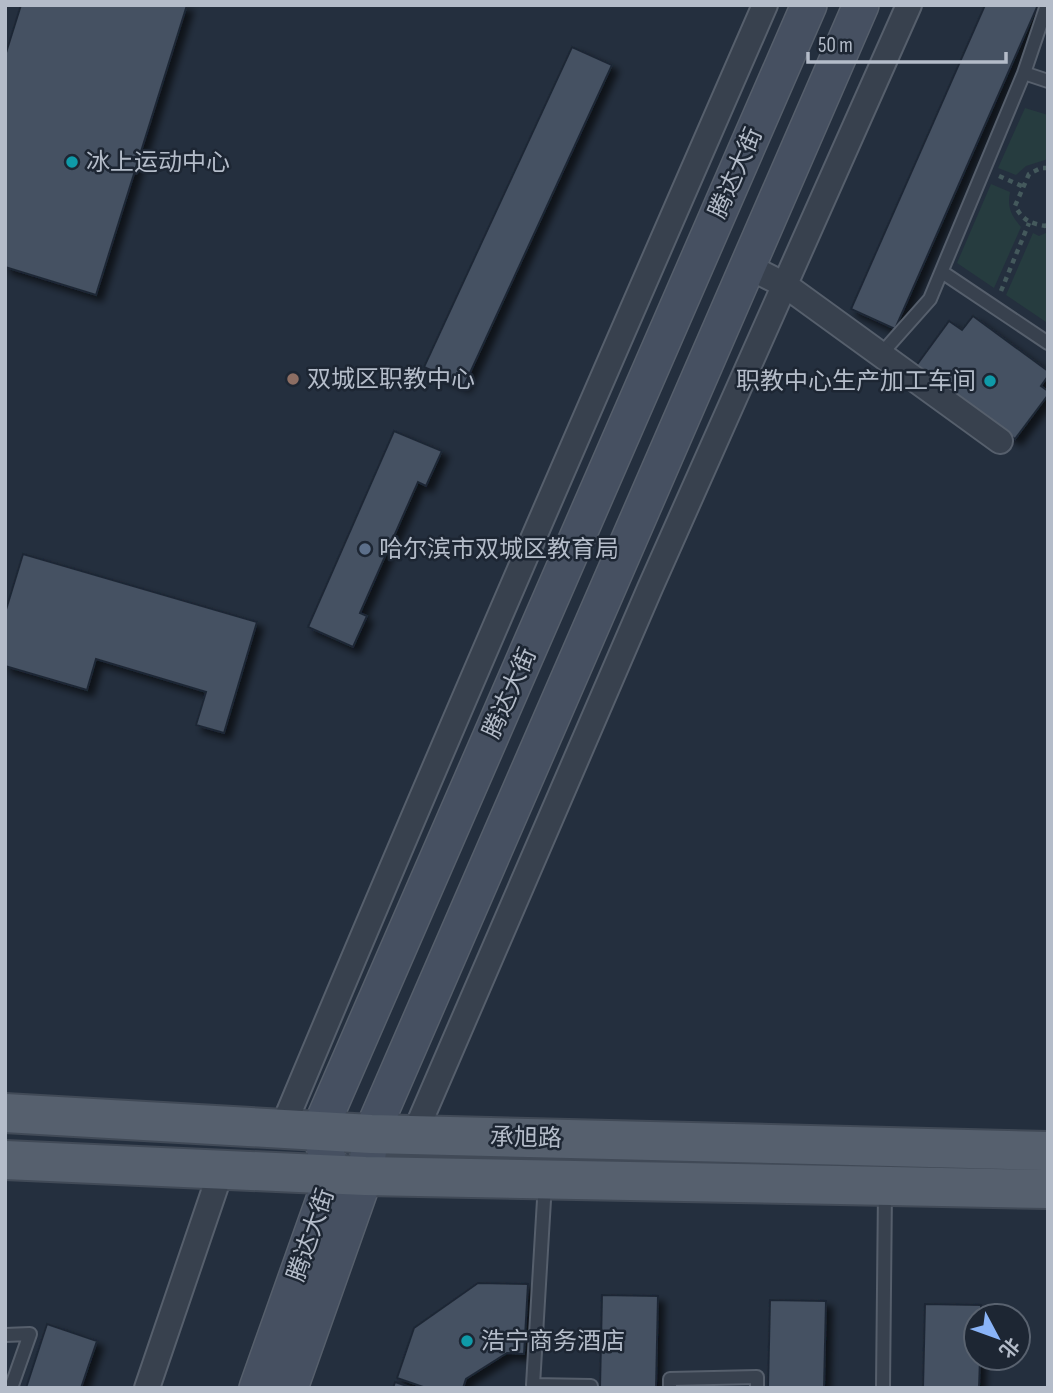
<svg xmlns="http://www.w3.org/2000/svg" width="1053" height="1393" font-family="'Sofia Sans Condensed','Noto Sans SC',sans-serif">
	<defs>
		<filter id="shadow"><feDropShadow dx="6" dy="6" stdDeviation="3.5" flood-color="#0009"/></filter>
	</defs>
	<rect width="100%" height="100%" fill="#242f3e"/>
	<path fill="#263c3f" d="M1025 108 1048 115V159L1026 166 1016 175 998 168Z
		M991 184 1010 192C1007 207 1011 215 1021 227L994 288 957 263Z
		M1048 232V318L1046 322 1006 295 1033 233 1039 236Z"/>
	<path fill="#455162" stroke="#1f2835" stroke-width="2" filter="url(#shadow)" d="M21 5H187L96 295 5 267V56Z
		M985 5H1038L895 329 851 309Z
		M572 47 612 65 464 386 424 367Z
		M973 316 1048 371V376L1041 386 1048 391V395L1015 439 916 366 949 321 962 330Z
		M394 431 442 451 426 486 418 482 360 613 367 616 353 647 308 627Z
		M23 554 257 622 224 733 196 725 206 692 96 659 87 690 5 666V613Z
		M478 1283 528 1284 524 1354 507 1353 466 1379 463 1388H426L397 1378 414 1328Z
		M602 1295 658 1296 656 1388H600Z
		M770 1300 826 1301 824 1388H768Z
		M925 1304 981 1305V1316H976V1358H980L979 1388H923Z
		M47 1324 97 1341 81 1388H26Z
		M395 1382 413 1388H393Z"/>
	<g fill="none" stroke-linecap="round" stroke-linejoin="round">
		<g stroke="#565f6c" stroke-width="16">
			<path id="lane" d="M1024 73 1048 81
				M942 272 1048 343
				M882 353 930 299 1024 73 1047 5
				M545 1183 533 1385 591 1386V1388
				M5 1335 30 1334 11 1388
				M670 1388V1379L757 1377V1388
				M883 1388 885 1190"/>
		</g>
		<g stroke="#565f6c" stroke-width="28">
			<path id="street" d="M747 266 785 285 1000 441
				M282 1129C439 753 602 379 765 5
				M414 1135 650 588 909 5
				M147 1388 222 1168"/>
		</g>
		<g stroke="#565f6c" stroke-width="38">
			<path id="secondary" d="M257 1388 333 1174 319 1131 809 5
				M290 1388 365 1176 371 1134 861 5"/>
		</g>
		<g stroke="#414a57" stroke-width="42">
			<path id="primary" d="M5 1113 371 1134 1048 1151
				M5 1160 365 1176 1048 1189"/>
		</g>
		<path stroke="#44595c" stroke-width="4.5" stroke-dasharray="5 5" stroke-linecap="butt" d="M1048 168H1041L1029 174 1015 206C1023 220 1029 223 1045 226L1048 224
			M999 176 1024 187
			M1001 291 1029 223"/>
		<use href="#lane" stroke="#38414e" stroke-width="12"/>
		<use href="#street" stroke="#38414e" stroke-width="24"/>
		<use href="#secondary" stroke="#465061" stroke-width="35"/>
		<use href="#primary" stroke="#56606e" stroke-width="38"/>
	</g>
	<g fill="#0f9aa8" stroke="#1d2633" stroke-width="2.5">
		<circle cx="72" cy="162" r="7"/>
		<circle cx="990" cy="381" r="7"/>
		<circle cx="467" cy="1341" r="7"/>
	</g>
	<circle fill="#8d6e63" stroke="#1d2633" stroke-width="2.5" cx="293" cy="379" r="7"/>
	<circle fill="#5c6f8a" stroke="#1d2633" stroke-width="2.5" cx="365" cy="549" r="7"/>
	<g text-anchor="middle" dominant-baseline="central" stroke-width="5" stroke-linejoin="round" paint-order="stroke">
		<g font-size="24" fill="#b4bcc9" stroke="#1d2633" text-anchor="start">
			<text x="86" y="162">冰上运动中心</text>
			<text x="307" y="379">双城区职教中心</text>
			<text x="976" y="381" text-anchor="end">职教中心生产加工车间</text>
			<text x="379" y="549">哈尔滨市双城区教育局</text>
			<text x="481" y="1341">浩宁商务酒店</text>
		</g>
		<g font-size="24" fill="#b4bcc9" stroke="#1d2633">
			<text transform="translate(736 173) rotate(-66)">腾达大街</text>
			<text transform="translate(510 693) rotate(-66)">腾达大街</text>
			<text transform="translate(526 1138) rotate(1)">承旭路</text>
			<text transform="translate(311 1235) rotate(-71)">腾达大街</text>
		</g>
	</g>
	<rect width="1053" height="1393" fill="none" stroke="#b4bcc9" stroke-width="14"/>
	<g transform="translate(997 1337) rotate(131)"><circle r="33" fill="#1d2633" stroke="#59626f" stroke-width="2"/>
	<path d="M0-5L12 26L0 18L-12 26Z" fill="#8ab4f8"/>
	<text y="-10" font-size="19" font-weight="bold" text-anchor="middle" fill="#b4bcc9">北</text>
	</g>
	<path d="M808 52v10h198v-10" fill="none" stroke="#b4bcc9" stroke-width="3.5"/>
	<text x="818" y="52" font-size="21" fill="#b4bcc9" stroke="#1d2633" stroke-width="5" paint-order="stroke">50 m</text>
</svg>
